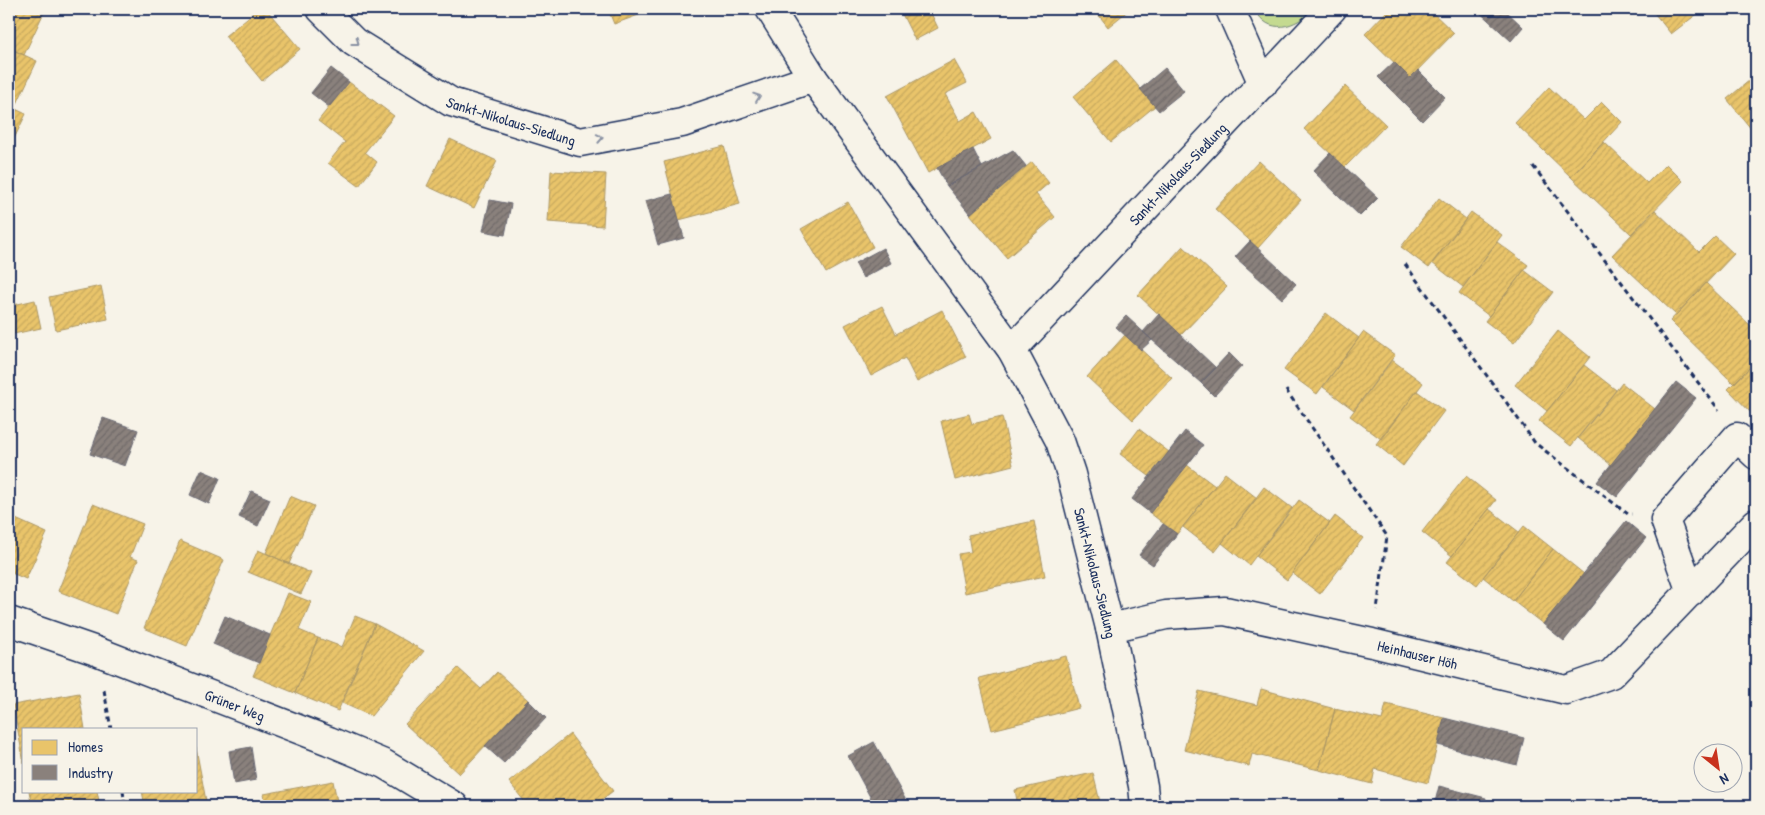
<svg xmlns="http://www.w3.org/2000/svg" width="1765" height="815" font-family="'Patrick Hand',sans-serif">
	<defs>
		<pattern id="homes-hatch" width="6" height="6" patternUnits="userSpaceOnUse" patternTransform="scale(1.25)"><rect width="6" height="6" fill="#e9c46a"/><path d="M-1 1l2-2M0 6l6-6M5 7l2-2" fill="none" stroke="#c7a95e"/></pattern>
		<pattern id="industry-hatch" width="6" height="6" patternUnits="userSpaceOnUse" patternTransform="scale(1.25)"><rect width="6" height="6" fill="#8a817c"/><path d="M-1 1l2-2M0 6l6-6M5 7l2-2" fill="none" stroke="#706a69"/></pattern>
	</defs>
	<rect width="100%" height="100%" fill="#f7f3e8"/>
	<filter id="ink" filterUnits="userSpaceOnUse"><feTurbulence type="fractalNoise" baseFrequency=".02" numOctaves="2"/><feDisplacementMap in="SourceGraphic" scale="10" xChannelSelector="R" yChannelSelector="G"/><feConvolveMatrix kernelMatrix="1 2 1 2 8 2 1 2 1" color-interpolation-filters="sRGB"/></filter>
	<g filter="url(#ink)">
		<path fill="#c4da90" stroke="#708477" d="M1255 9H1314C1296 27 1268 37 1255 9Z"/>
		<path fill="url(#homes-hatch)" stroke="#ab9766" d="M9 9H41L45 10 24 55 9 48Z
			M258 9H266L300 49 262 81 225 36Z
			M608 9H655L614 24Z
			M816 9H830L820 15Z
			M914 9H929L938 28 915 40 902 14Z
			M1094 9H1130L1108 27Z
			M1389 9H1429L1454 33 1410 78 1365 34Z
			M1651 9H1699L1701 11 1671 34Z
			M9 48 37 61 15 108 9 106Z
			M954 60 967 83 945 94 960 121 976 112 991 139 928 173 887 96Z
			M1116 60 1155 106 1111 142 1073 97Z
			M1756 75V135L1727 99Z
			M349 82 394 116 365 152 377 162 359 186 328 163 345 142 318 121Z
			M1345 86 1386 125 1345 167 1304 129Z
			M1549 87 1584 120 1602 102 1622 122 1571 177 1515 123Z
			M9 106 26 114 9 149Z
			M450 139 497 161 474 208 427 186Z
			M1604 142 1647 183 1666 164 1683 181 1631 234 1571 177Z
			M724 146 740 204 679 220 664 162Z
			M1259 161 1301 200 1258 248 1215 209Z
			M1032 162 1049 183 1036 194 1055 217 1007 258 970 214Z
			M551 171 606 174 603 226 548 222Z
			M1439 198 1466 219 1429 268 1401 247Z
			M848 202 873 247 826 273 801 229Z
			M1655 210 1699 252 1715 236 1734 254 1676 315 1612 255Z
			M1471 212 1502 235 1463 287 1432 263Z
			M1497 242 1528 265 1489 316 1459 293Z
			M1183 246 1227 287 1181 335 1138 295Z
			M1524 270 1553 292 1514 343 1485 321Z
			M1706 283 1752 327 1756 322V361L1734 384 1670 321Z
			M101 286 108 319 56 330 49 297Z
			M35 300 41 328 9 335V306Z
			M882 306 896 334 942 310 966 357 917 382 905 358 871 376 845 325Z
			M1326 313 1359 338 1317 394 1284 370Z
			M1558 331 1590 357 1547 411 1515 385Z
			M1363 332 1395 355 1354 410 1323 387Z
			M1125 335 1172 378 1133 420 1087 377Z
			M1392 360 1423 383 1381 439 1350 416Z
			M1756 361V418L1728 389Z
			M1584 365 1616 390 1571 446 1539 421Z
			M1622 383 1655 409 1611 465 1578 438Z
			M1417 391 1444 411 1403 466 1376 444Z
			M969 414 972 424 1002 417 1013 465 955 480 941 421Z
			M1139 429 1169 452 1149 476 1120 454Z
			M1187 465 1215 486 1177 534 1150 513Z
			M1225 473 1257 498 1215 552 1183 527Z
			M1466 476 1496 500 1452 556 1422 532Z
			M1264 487 1292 508 1249 565 1222 543Z
			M290 496 314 506 289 564 266 553Z
			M1299 500 1330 523 1287 580 1256 556Z
			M93 504 143 524 130 557 138 560 116 614 58 591Z
			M1489 509 1519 532 1477 585 1447 562Z
			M9 516 47 533 26 579 9 572Z
			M1335 516 1363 538 1320 594 1292 573Z
			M1034 521 1045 576 965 593 958 554 971 552 968 535Z
			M1524 526 1553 549 1513 601 1483 577Z
			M180 541 224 560 187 646 144 628Z
			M1553 549 1584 574 1543 624 1513 601Z
			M258 550 311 573 301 594 248 572Z
			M288 593 311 602 299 630 318 638 295 693 253 676Z
			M355 616 375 624 338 711 295 693 318 638 342 647Z
			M375 624 424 651 371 716 342 703Z
			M1066 656 1079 708 992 730 979 678Z
			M458 668 481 689 497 672 528 700 459 774 405 724Z
			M1261 689 1335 709 1319 770 1252 754 1249 766 1184 750 1199 691 1257 705Z
			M79 693 85 729H24V763L13 705Z
			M1386 704 1444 718 1428 783 1375 769 1372 784 1319 770 1335 709 1382 720Z
			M570 734 613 791 593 806H528L509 782Z
			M196 748 207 806H145L142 791H196Z
			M1093 773 1101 806H1018L1015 790Z
			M333 781 338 806H266L264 794Z
			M29 791H97L100 806H32Z"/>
		<path fill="url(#industry-hatch)" stroke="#696873" d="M899 9H914L902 14Z
			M1476 9H1504L1523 27 1511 41Z
			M1394 62 1410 78 1418 70 1445 97 1422 121 1378 77Z
			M331 68 349 82 329 107 311 93Z
			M1165 68 1184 91 1159 111 1140 89Z
			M973 149 982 167 947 186 937 168Z
			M1013 150 1026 166 970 214 947 186Z
			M1330 153 1378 198 1360 216 1313 171Z
			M672 194 684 238 658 245 645 201Z
			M490 200 511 204 505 235 483 231Z
			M1250 241 1296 284 1282 299 1235 257Z
			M883 248 891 263 863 278 855 263Z
			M1159 314 1216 368 1201 383 1143 332Z
			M1126 316 1152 340 1141 350 1116 327Z
			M1229 353 1242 366 1214 396 1201 383Z
			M1676 382 1696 398 1617 497 1597 482Z
			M103 418 138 430 125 466 90 454Z
			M1185 431 1203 445 1150 513 1132 499Z
			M201 470 220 478 209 504 190 495Z
			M251 491 270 499 258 526 239 517Z
			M1626 521 1646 538 1564 641 1543 624Z
			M1163 524 1177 534 1153 565 1139 555Z
			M225 616 270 635 259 663 213 644Z
			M528 700 546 718 504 763 485 746Z
			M1444 718 1524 738 1517 765 1438 745Z
			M874 742 909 806H875L848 756Z
			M251 747 256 780 234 784 229 751Z
			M1439 786 1486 798 1484 806H1434Z
			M1183 800 1205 806H1182Z"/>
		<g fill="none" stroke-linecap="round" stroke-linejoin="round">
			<g stroke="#1b2f5e" stroke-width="31">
				<g id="minor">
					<path id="s1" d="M321 9 354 42 451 102 580 142 682 123 813 78"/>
					<path id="s2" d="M770 9 813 78 1012 350 1060 441 1071 474 1110 628 1143 786 1145 806"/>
					<path d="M1230 9 1263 84"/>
					<path id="s3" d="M1012 350 1332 9"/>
					<path d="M1691 592 1665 520 1737 437 1756 455"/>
					<path id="s4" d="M9 621 96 651 329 741 384 764 454 806"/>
					<path id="s5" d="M1110 628 1166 615 1225 611 1372 643 1566 690 1611 674 1756 523"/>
				</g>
			</g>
			<path stroke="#1b2f5e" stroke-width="3" stroke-dasharray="5 4" stroke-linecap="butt" d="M1533 166 1719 410
				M1405 264 1509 406 1535 443 1628 514H1632
				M1286 390 1387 536 1377 610
				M104 690 111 729
				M123 791 125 806"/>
			<use href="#minor" stroke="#f7f3e8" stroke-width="28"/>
		</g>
		<defs><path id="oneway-chevron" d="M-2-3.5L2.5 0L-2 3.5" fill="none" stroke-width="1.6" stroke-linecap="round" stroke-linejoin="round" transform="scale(1.25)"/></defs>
		<g stroke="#8991a3">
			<use href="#oneway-chevron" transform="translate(356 42) rotate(37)"/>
			<use href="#oneway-chevron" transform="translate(757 97) rotate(-19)"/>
			<use href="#oneway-chevron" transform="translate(600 138) rotate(-11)"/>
		</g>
	</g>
	<g text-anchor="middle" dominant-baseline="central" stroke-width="5" stroke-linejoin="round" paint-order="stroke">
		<g font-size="15" fill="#1b2f5e" stroke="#f7f3e8">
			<text stroke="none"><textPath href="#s1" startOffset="224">Sankt-Nikolaus-Siedlung</textPath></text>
			<text stroke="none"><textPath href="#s3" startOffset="242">Sankt-Nikolaus-Siedlung</textPath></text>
			<text stroke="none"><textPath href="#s2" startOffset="658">Sankt-Nikolaus-Siedlung</textPath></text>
			<text stroke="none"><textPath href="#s5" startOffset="314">Heinhauser Höh</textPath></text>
			<text stroke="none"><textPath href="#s4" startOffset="241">Grüner Weg</textPath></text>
		</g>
	</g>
	<rect width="1765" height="815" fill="none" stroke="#f7f3e8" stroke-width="30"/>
	<rect x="15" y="15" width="1735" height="785" fill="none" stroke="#1b2f5e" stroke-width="2" filter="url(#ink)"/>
	<rect x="22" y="728" width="175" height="65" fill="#f7f3e8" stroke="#9fa5b1"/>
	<rect x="32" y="740" width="25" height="15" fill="#e9c46a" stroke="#9fa5b1"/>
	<text x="68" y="752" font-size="15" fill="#1b2f5e">Homes</text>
	<rect x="32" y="765" width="25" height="15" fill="#8a817c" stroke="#9fa5b1"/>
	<text x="68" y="778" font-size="15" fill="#1b2f5e">Industry</text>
	<g transform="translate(1718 768) rotate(150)"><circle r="24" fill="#f7f3e8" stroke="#9fa5b1"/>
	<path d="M0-4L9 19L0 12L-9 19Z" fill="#c8321e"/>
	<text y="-8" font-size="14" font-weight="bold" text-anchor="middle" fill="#1b2f5e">N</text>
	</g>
</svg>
